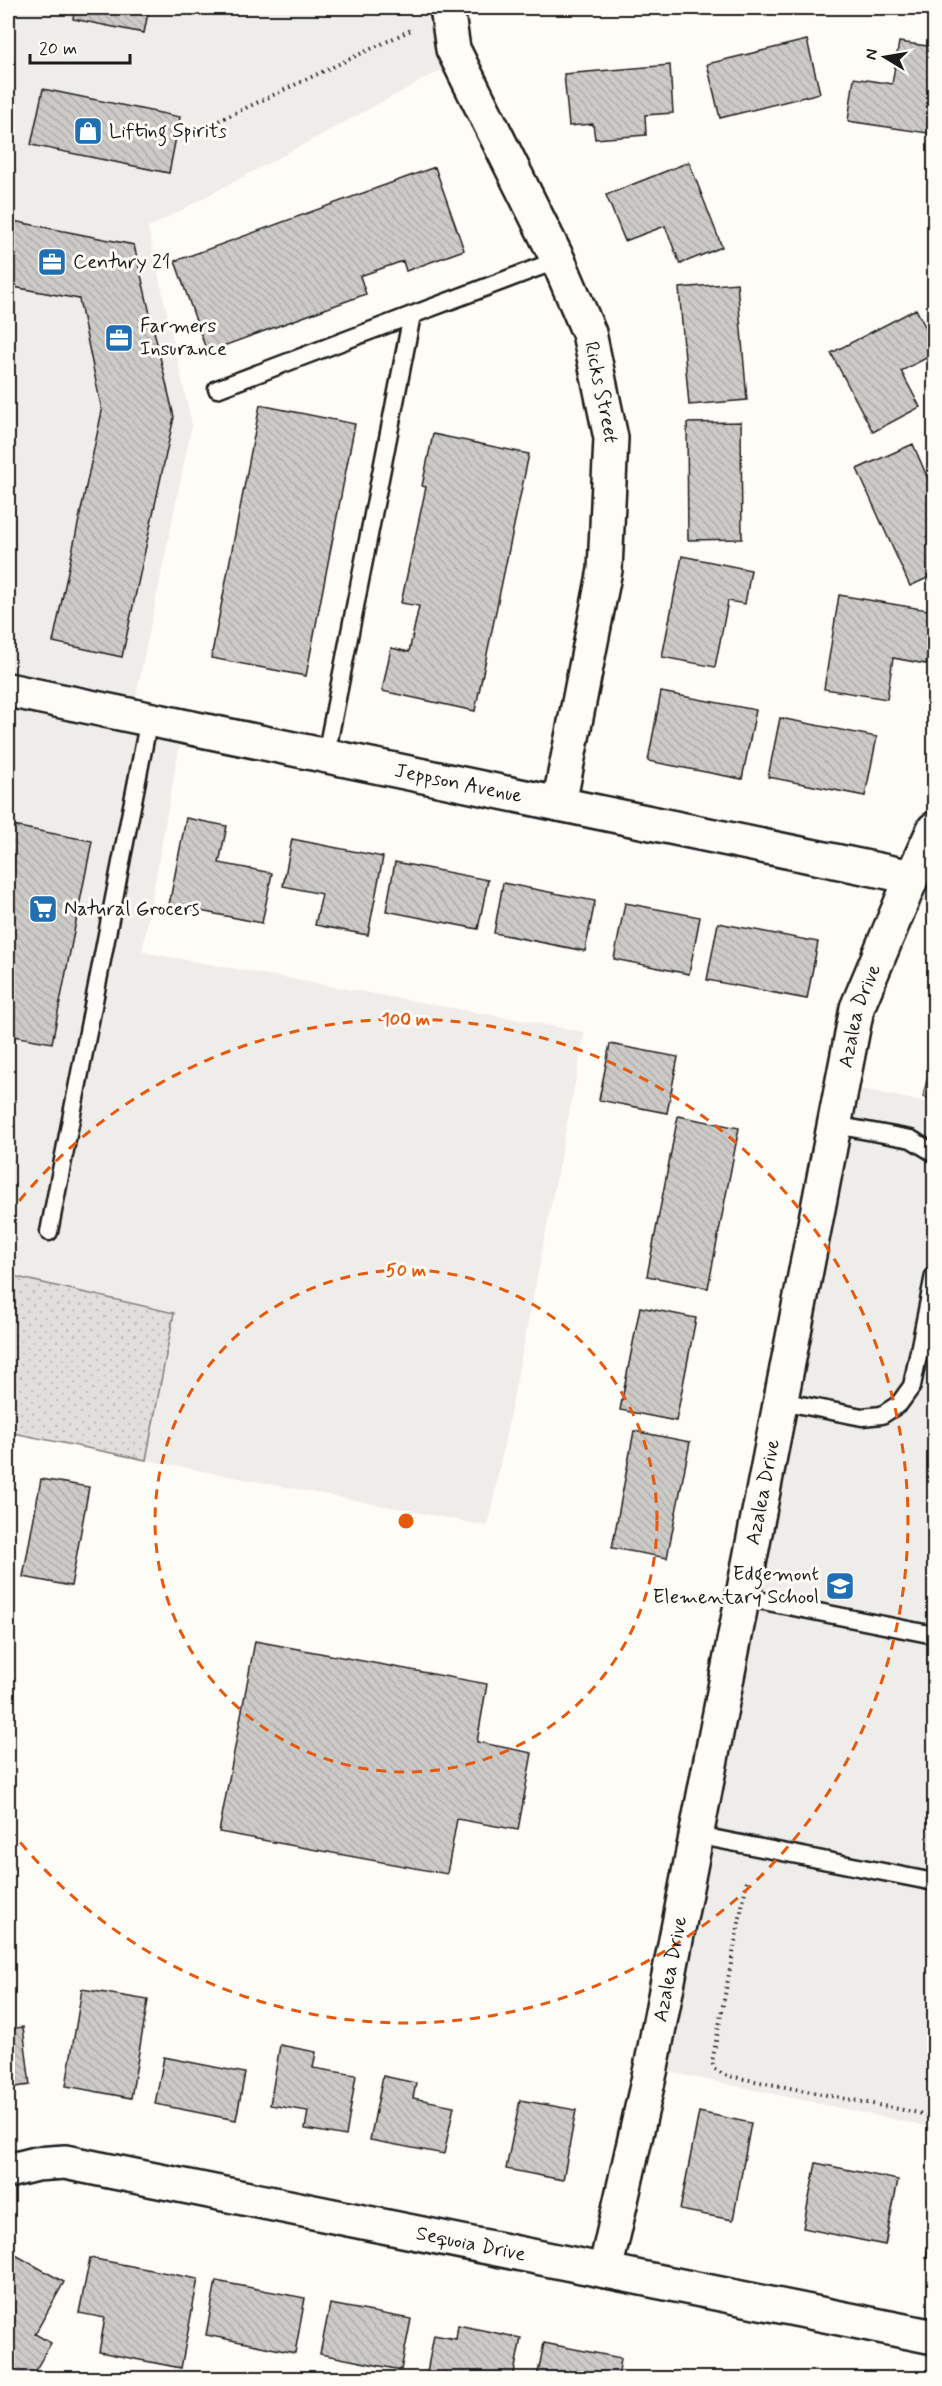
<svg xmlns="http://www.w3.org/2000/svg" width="942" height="2386" font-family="Mynerve,sans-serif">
	<defs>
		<pattern id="grass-dots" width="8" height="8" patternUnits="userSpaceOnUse" patternTransform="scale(1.5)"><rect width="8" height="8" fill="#e0dfdb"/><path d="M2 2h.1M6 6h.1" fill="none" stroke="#c0bfbb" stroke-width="1.8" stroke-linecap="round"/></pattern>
		<pattern id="building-back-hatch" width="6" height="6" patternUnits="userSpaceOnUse" patternTransform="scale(1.5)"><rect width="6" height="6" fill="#cccbc8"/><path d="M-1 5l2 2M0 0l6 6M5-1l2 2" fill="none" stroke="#afaeab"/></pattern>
	</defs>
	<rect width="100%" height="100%" fill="#fdfcf7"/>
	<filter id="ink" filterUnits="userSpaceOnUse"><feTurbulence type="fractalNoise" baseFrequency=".0167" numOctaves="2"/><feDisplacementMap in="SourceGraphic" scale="12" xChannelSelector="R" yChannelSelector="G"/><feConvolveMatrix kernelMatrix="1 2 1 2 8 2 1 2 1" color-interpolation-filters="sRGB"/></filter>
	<g filter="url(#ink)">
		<path fill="#eeede9" d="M8 8H447L458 61 148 228 192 425 132 715 183 726 142 952 585 1032 488 1526 146 1460 174 1313 8 1279Z
			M842 1085 934 1104V2128L651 2068Z"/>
		<path fill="url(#grass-dots)" stroke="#7e7e7c" stroke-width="1.5" d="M8 1275 174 1313 146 1460 8 1432Z"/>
		<path fill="url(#building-back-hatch)" stroke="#1c1c1c" stroke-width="1.5" d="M75 8H149L144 33 73 19Z
			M807 40 820 93 720 118 707 64Z
			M899 42 934 47V134L848 121 854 78 892 84Z
			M670 65 673 113 645 115 646 135 595 139 593 124 569 126 564 74Z
			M43 89 180 117 169 173 31 145Z
			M689 162 722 247 680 264 665 226 625 241 606 195Z
			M435 167 464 250 406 271 403 261 360 276 366 294 207 352 175 261Z
			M8 220 134 245 174 417 122 657 53 642 102 411 79 299 8 286Z
			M737 283 747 400 689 405 679 288Z
			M916 309 934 344V354L901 371 920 407 873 432 831 353Z
			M260 405 355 424 306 676 211 658Z
			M741 422 742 539 688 540 687 423Z
			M433 434 529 454 475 711 382 691 391 648 409 652 419 606 401 603 426 487 422 486Z
			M913 444 934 493V575L910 586 857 469Z
			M682 556 751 570 745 604 728 601 715 667 662 657Z
			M839 595 934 611 926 664 893 658 887 699 824 689Z
			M661 692 756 710 742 779 648 761Z
			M780 718 877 737 865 796 768 777Z
			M186 818 227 826 219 863 272 873 262 923 169 905Z
			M8 825 92 841 52 1043 8 1035Z
			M292 839 383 857 368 935 315 925 322 894 283 886Z
			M395 862 488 880 478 929 386 911Z
			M503 883 595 901 585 951 494 933Z
			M625 903 700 917 689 974 614 959Z
			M718 923 818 942 807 999 707 980Z
			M610 1044 678 1057 667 1113 599 1100Z
			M934 1050V1100L923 1097Z
			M678 1116 739 1128 708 1288 647 1276Z
			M640 1307 696 1318 676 1421 620 1410Z
			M634 1431 690 1442 667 1558 612 1548Z
			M41 1479 89 1487 71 1586 23 1577Z
			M255 1641 487 1684 477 1742 532 1753 518 1830 457 1819 447 1874 219 1832Z
			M82 1989 148 2000 131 2098 66 2086Z
			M23 2027 30 2085 8 2088V2029Z
			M280 2045 316 2052 313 2068 356 2075 346 2136 305 2129 308 2111 270 2105Z
			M164 2057 245 2073 236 2120 155 2104Z
			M383 2076 416 2083 413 2098 454 2106 444 2154 370 2140Z
			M520 2100 576 2110 563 2180 506 2169Z
			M699 2112 751 2123 733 2220 680 2210Z
			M816 2163 898 2180 885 2245 803 2228Z
			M934 2217V2259L926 2258Z
			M12 2253 64 2282 35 2334 51 2343 31 2378H8V2261Z
			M90 2258 198 2279 181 2368 99 2352 105 2318 79 2313Z
			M216 2281 305 2298 295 2353 206 2335Z
			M330 2304 411 2319 401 2370 320 2354Z
			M458 2325 521 2338 513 2378 426 2377 434 2335 456 2339Z
			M544 2343 621 2358 618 2378H537Z"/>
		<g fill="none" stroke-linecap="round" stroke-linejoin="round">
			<g stroke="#1c1c1c" stroke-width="21">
				<path id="service" d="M217 389 412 315
					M326 755 412 315 558 260
					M835 1125 911 1139 934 1153
					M49 1232 149 719
					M781 1401 862 1417 882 1415 899 1404 912 1386 934 1275
					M743 1597 934 1635
					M696 1835 934 1882"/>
			</g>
			<g stroke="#1c1c1c" stroke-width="38">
				<g id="minor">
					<path id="s1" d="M447 8 453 49 558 260 589 333 611 438 605 570 559 804"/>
					<path id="s2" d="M8 690 912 877"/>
					<path id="s3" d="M8 2171 36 2164 65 2162 934 2337"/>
					<path id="s4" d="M605 2271 651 2068 857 1008 912 877 934 829"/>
				</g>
			</g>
			<path stroke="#1c1c1c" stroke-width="4" stroke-dasharray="1.5 4.5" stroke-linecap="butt" d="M197 131 413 29
				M747 1881 712 2062 715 2069 724 2075 934 2116"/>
			<use href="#service" stroke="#fdfcf7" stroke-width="16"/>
			<use href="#minor" stroke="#fdfcf7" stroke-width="33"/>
		</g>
	</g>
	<g fill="none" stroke="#e8590c" stroke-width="3" stroke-dasharray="10 8">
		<circle cx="406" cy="1521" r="251"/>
		<path d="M8 1215A502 502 0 1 1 8 1827"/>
	</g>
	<defs>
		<g id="shop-square" transform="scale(1.5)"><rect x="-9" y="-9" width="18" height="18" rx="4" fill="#1f6fb2" stroke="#fdfcf7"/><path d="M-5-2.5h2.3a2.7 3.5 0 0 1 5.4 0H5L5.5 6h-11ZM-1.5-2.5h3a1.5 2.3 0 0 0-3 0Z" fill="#fff"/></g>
		<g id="office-square" transform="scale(1.5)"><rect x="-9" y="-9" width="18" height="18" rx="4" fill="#1f6fb2" stroke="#fdfcf7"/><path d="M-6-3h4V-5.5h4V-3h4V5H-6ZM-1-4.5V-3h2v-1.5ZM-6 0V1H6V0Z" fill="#fff"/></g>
		<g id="supermarket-square" transform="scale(1.5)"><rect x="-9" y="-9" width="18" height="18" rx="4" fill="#1f6fb2" stroke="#fdfcf7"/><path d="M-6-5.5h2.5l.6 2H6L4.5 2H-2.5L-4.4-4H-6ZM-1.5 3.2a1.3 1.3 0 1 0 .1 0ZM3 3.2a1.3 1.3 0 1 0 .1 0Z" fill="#fff"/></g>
		<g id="school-square" transform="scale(1.5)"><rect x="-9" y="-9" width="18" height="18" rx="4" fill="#1f6fb2" stroke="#fdfcf7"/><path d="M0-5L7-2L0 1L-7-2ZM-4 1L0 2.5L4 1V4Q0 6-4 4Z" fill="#fff"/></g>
	</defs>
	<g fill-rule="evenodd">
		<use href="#shop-square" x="88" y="131"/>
		<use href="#office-square" x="52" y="262"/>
		<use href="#office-square" x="119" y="338"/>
		<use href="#supermarket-square" x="43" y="909"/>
		<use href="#school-square" x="840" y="1586"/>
	</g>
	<g text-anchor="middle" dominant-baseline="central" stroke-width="6" stroke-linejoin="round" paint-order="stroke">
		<g font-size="20" fill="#1c1c1c" stroke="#fdfcf7" text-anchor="start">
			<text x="109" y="131">Lifting Spirits</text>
			<text x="73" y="262">Century 21</text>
			<text x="140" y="326">Farmers<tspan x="140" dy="23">Insurance</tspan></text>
			<text x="64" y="909">Natural Grocers</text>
			<text x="819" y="1574" text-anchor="end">Edgemont<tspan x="819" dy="23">Elementary School</tspan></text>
		</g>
		<g font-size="20" fill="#1c1c1c" stroke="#fdfcf7">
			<text stroke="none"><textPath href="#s1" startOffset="417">Ricks Street</textPath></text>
			<text stroke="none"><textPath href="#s2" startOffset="460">Jeppson Avenue</textPath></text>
			<text stroke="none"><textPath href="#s4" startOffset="1281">Azalea Drive</textPath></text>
			<text stroke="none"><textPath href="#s4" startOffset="795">Azalea Drive</textPath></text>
			<text stroke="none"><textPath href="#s4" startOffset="309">Azalea Drive</textPath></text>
			<text stroke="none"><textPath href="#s3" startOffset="472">Sequoia Drive</textPath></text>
		</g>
	</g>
	<circle cx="406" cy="1521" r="9" fill="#e8590c" stroke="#fdfcf7" stroke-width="3"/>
	<g font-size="18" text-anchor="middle" font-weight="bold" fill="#e8590c" stroke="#fdfcf7" stroke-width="6" stroke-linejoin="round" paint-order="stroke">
		<text x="406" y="1025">100 m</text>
		<text x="406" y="1276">50 m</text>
	</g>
	<rect width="942" height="2386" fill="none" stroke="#fdfcf7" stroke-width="30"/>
	<rect x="15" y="15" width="912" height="2356" fill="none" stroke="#1c1c1c" stroke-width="2" filter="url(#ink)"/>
	<g transform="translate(885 57) rotate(281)" stroke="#fdfcf7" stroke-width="4.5" paint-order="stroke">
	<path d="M0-4.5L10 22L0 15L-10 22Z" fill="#1c1c1c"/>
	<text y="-9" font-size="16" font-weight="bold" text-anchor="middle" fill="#1c1c1c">N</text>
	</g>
	<path d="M30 54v9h100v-9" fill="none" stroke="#1c1c1c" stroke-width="3"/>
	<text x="39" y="54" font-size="18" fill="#1c1c1c" stroke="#fdfcf7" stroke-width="4.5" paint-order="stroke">20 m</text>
</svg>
